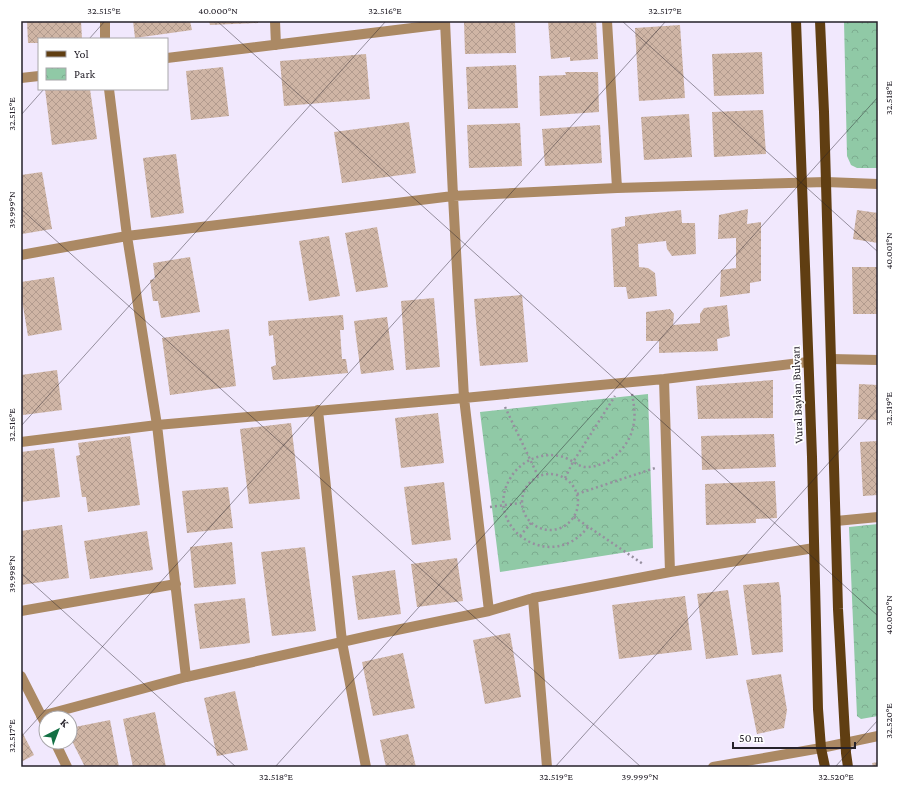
<svg xmlns="http://www.w3.org/2000/svg" width="899" height="788" font-family="'Crimson Pro',serif">
	<defs>
		<pattern id="park-crowns" width="20" height="18" patternUnits="userSpaceOnUse"><rect width="20" height="18" fill="#90c9a6"/><path d="M2 6a3 3 0 1 1 6 0M12 15a3 3 0 1 1 6 0" fill="none" stroke="#7cac8f"/></pattern>
		<pattern id="building-cross-hatch" width="8" height="8" patternUnits="userSpaceOnUse"><rect width="8" height="8" fill="#cfb5a5"/><path d="M0 0l8 8M0 8l8-8" fill="none" stroke="#b29b8e"/></pattern>
	</defs>
	<rect width="100%" height="100%" fill="#f1e8fd"/>
	<path fill="url(#park-crowns)" d="M844 21H878V168H857L851 165 847 156Z
		M648 394 653 548 500 572 480 412Z
		M878 524V716L861 719 857 716 849 527Z"/>
	<path fill="url(#building-cross-hatch)" d="M27 21H81L82 39H39V43H28Z
		M133 21H190L192 30 135 38Z
		M209 21H258V23L210 25Z
		M464 21H515L516 53 465 54Z
		M548 21H596L598 59 570 61V57L551 59Z
		M680 25 685 98 639 101 635 28Z
		M762 52 764 94 714 96 712 54Z
		M366 54 370 99 284 106 280 61Z
		M516 65 518 108 468 109 466 67Z
		M223 67 229 116 191 120 186 71Z
		M565 72H598L599 112 540 116 539 76 566 75Z
		M45 89H90L97 139 52 145Z
		M763 110 766 154 714 157 712 112Z
		M689 114 692 157 644 160 641 117Z
		M409 122 416 173 342 183 334 132Z
		M520 123 522 166 469 168 467 125Z
		M600 125 602 163 545 166 542 129Z
		M176 154 184 213 151 218 143 158Z
		M42 172 52 229 22 234 21 175Z
		M748 209 747 224 761 222V281L750 283V293L720 297 721 270 736 268V238L718 239 719 215Z
		M681 210 682 223H695L696 254 672 256 667 249 666 241 638 244 639 267 648 268 655 273 657 296 628 299 626 287H614L611 229 625 226V217Z
		M857 210 878 213V243L853 239Z
		M377 227 388 287 356 292 345 233Z
		M329 236 340 296 309 301 299 241Z
		M190 257 200 312 161 318 158 301H153L150 280 155 279 153 263Z
		M852 267H878V314H853Z
		M54 277 62 330 28 336 21 294V282Z
		M522 295 528 362 480 366 474 299Z
		M434 298 440 367 406 370 401 301Z
		M727 305 730 336 717 339 718 351 659 353V341H646V312L670 309 674 314 673 325 700 323V314L704 308Z
		M343 315 344 330H340L342 359H346L348 373 273 380 271 367 276 365 273 335 269 336 268 321Z
		M387 317 394 370 361 374 354 321Z
		M229 329 236 386 170 395 162 338Z
		M57 370 62 410 23 415 21 399V375Z
		M773 380V418L698 419 696 386Z
		M859 384 878 385V420L858 419Z
		M438 413 444 463 401 468 395 418Z
		M291 423 300 499 249 504 240 429Z
		M774 434 776 467 702 470 701 436Z
		M130 436 140 505 88 512 86 497H82L76 456 80 455 78 443Z
		M878 441V495L863 496 860 442Z
		M54 448 60 497 21 502V452Z
		M775 481 777 518 756 519V523L706 525 705 484Z
		M444 482 451 540 412 545 404 487Z
		M228 487 233 528 187 533 182 491Z
		M62 525 69 578 21 585V531Z
		M147 531 153 570 90 579 84 541Z
		M232 542 236 584 194 588 190 547Z
		M305 547 316 631 272 636 261 552Z
		M457 558 463 601 417 607 411 564Z
		M395 570 401 614 358 620 352 576Z
		M779 582 781 597 783 652 752 655 743 585Z
		M728 590 738 655 706 659 697 594Z
		M685 596 692 650 619 659 612 605Z
		M245 598 250 643 200 649 194 604Z
		M510 633 521 697 485 704 473 640Z
		M403 653 415 708 373 716 362 662Z
		M781 674 787 710 784 728 757 734 746 680Z
		M235 691 248 750 217 756 204 698Z
		M155 712 166 767H133L123 719Z
		M110 720 119 767H85L70 737V728Z
		M21 730 34 755 21 762Z
		M408 734 416 767H386L380 740Z
		M878 762V767H873L872 763Z"/>
	<g fill="none" stroke-linecap="round" stroke-linejoin="round">
		<path stroke="#968f9f" stroke-width="2.5" stroke-dasharray="2 3" stroke-linecap="butt" d="M505 407 538 476
			M522 502a28 28 0 1 1 56 0a28 28 0 1 1-56 0Z
			M565 478 573 462 615 396
			M577 494 655 468
			M490 507 521 503
			M574 517 643 564
			M588 527C550 576 480 525 511 477 522 459 546 450 566 458 573 461 578 466 585 467 607 468 629 448 633 427 636 416 634 405 632 394
			M520 536 531 523"/>
		<path stroke="#ab8964" stroke-width="10" d="M105 21V39
			M275 21 276 45
			M445 21 453 196 464 398 489 611
			M607 21 617 188
			M167 58 445 24
			M21 78 39 76
			M109 89 127 236 157 425 186 677
			M21 255 127 236 453 196 617 188 826 182 878 184
			M831 359 878 360
			M664 379 670 572
			M318 410 342 642 366 767
			M21 442 157 425 464 398 664 379 808 362
			M836 521 878 517
			M533 598 547 767
			M21 611 176 584
			M21 676 46 725
			M41 716 186 677 382 633 489 611 533 598 670 572 814 548
			M55 742 67 767
			M713 767 821 748 878 736"/>
		<path stroke="#603e12" stroke-width="10" d="M796 21 812 457 818 709 821 748 825 767
			M820 21 824 112 838 609 846 753 848 767"/>
	</g>
	<path fill="none" stroke="#25212a" stroke-width="1" stroke-opacity="0.45" d="M217 21 878 616M622 21 878 252M89 39 105 21M21 115 44 89M21 209 641 767M21 426 386 21M21 573 236 767M21 737 666 21M275 767 878 97M555 767 878 408M835 767 878 720"/>
	<g text-anchor="middle" dominant-baseline="central" stroke-width="3.5" stroke-linejoin="round" paint-order="stroke">
		<g font-size="12" fill="#25212a" stroke="#fff">
			<text transform="translate(797 395) rotate(-92)">Vural Baylan Bulvarı</text>
		</g>
	</g>
	<rect width="899" height="788" fill="none" stroke="#ffffff" stroke-width="44"/>
	<rect x="38" y="38" width="130" height="52" fill="#ffffff" stroke="#a8a6aa"/>
	<rect x="46" y="51" width="20" height="6" fill="#603e12" stroke="#a8a6aa"/>
	<text x="74" y="58" font-size="12" fill="#25212a">Yol</text>
	<rect x="46" y="68" width="20" height="12" fill="url(#park-crowns)" stroke="#a8a6aa"/>
	<text x="74" y="78" font-size="12" fill="#25212a">Park</text>
	<g transform="translate(58 730) rotate(42)"><circle r="19" fill="#ffffff" stroke="#a8a6aa"/>
	<path d="M0-3L7 15L0 10L-7 15Z" fill="#137044"/>
	<text y="-6" font-size="11" font-weight="bold" text-anchor="middle" fill="#25212a">K</text>
	</g>
	<path d="M733 742v6h122v-6" fill="none" stroke="#25212a" stroke-width="2"/>
	<text x="739" y="742" font-size="12" fill="#25212a" stroke="#ffffff" stroke-width="3" paint-order="stroke">50 m</text>
	<rect x="22" y="22" width="855" height="744" fill="none" stroke="#25212a" stroke-width="1.5"/>
	<g font-size="10" text-anchor="middle" fill="#25212a">
		<text x="104" y="14">32.515°E</text>
		<text x="218" y="14">40.000°N</text>
		<text x="385" y="14">32.516°E</text>
		<text x="665" y="14">32.517°E</text>
		<text transform="translate(888 98) rotate(-90)" y="4">32.518°E</text>
		<text transform="translate(11 114) rotate(-90)" y="4">32.515°E</text>
		<text transform="translate(11 210) rotate(-90)" y="4">39.999°N</text>
		<text transform="translate(888 251) rotate(-90)" y="4">40.001°N</text>
		<text transform="translate(888 409) rotate(-90)" y="4">32.519°E</text>
		<text transform="translate(11 425) rotate(-90)" y="4">32.516°E</text>
		<text transform="translate(11 574) rotate(-90)" y="4">39.998°N</text>
		<text transform="translate(888 615) rotate(-90)" y="4">40.000°N</text>
		<text transform="translate(888 721) rotate(-90)" y="4">32.520°E</text>
		<text transform="translate(11 736) rotate(-90)" y="4">32.517°E</text>
		<text x="276" y="780">32.518°E</text>
		<text x="556" y="780">32.519°E</text>
		<text x="640" y="780">39.999°N</text>
		<text x="836" y="780">32.520°E</text>
	</g>
</svg>
